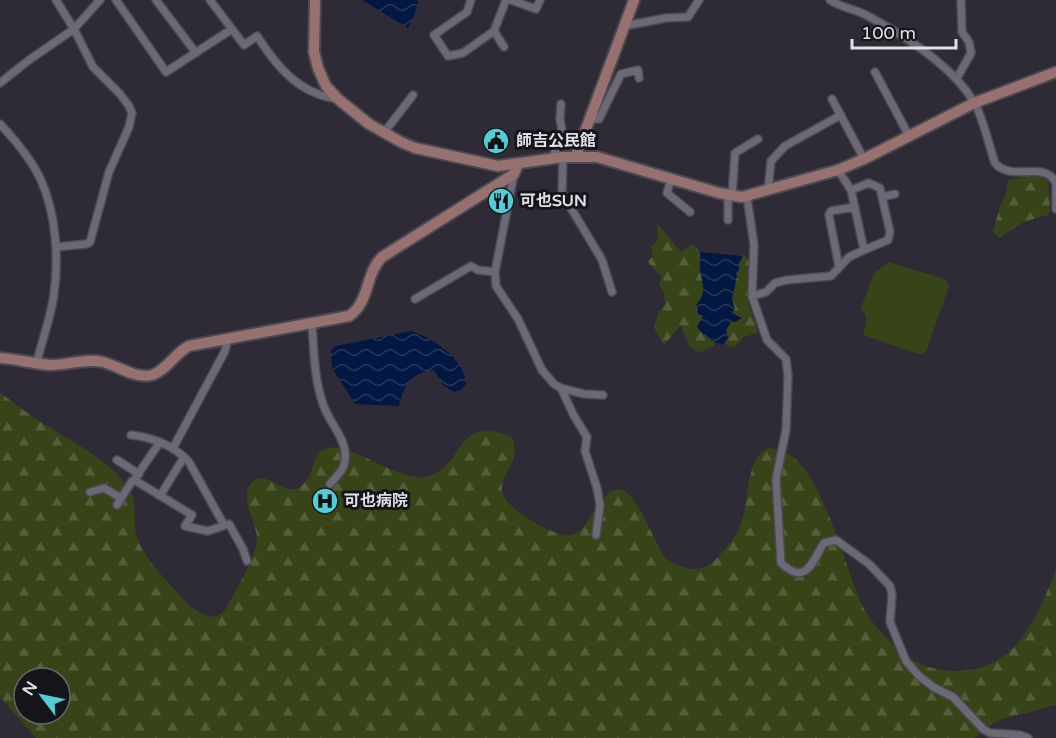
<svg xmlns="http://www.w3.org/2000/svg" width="1056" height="738" font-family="'Varela Round','Noto Sans JP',sans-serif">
	<defs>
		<pattern id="forest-firs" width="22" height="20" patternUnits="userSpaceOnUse" patternTransform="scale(1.5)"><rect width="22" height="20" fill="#374418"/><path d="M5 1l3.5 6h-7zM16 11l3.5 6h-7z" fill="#545f3a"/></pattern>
		<pattern id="water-waves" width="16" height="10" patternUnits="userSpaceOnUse" patternTransform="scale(1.5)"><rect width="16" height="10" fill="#021741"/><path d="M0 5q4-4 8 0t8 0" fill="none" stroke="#27385c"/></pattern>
	</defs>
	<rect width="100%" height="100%" fill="#2e2b37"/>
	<path fill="url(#forest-firs)" fill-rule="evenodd" d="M1027 176 1048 178 1050 211 1048 215 1023 222 999 238 993 232 1000 206 1006 194 1008 180Z
		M657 223 681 252 693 244 704 258 715 338 714 346 698 353 688 344 681 325 664 345 654 328 658 314 665 304 664 292 659 284 662 277 648 262 653 255 651 247 658 240Z
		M744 255C757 266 747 285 748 300 749 312 757 321 757 333L744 337 734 348 726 345 724 340 731 312 729 299 739 258Z
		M0 393C16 404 32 417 49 427 77 445 110 460 129 489 139 503 132 522 137 538 144 559 175 590 191 607 203 615 215 623 226 609 234 593 258 554 257 537 256 522 236 492 255 480 265 473 279 488 290 489 293 489 296 489 299 488 302 485 306 482 308 478 313 470 313 459 319 453 340 430 399 487 430 476 465 464 455 414 512 437 522 464 501 470 502 490 502 507 549 533 564 535 571 536 576 534 581 530 590 519 598 503 609 493 633 472 654 547 666 558 674 565 685 569 695 569 705 569 713 563 719 556 726 548 736 537 740 526 750 504 744 458 769 448 775 450 782 450 787 453 822 472 845 566 861 603 869 620 881 632 894 646 915 667 945 675 974 669 1021 660 1042 608 1056 568V705C1044 707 1034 712 1022 714 998 718 994 722 975 738H36L0 697ZM24 678H60V714H24Z"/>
	<path fill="#374418" d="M888 262 945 279 949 286 926 352 919 354 863 335C866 324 869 317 861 308L874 273Z"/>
	<path fill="url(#water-waves)" d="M362 0H417L418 1 416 11 408 28Z
		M700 252 743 256 739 263V270L736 273 737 276 732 299 735 309 732 313 742 318 735 322H731L726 330 728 338 724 344C712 344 704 335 697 327L703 316 698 314 696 305C708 292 702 284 700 270 699 263 701 258 700 252Z
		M411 331C434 339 463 357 466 384L461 390 454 392 443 385 434 370C412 372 404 385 399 406L355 404 332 368 331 350 336 346Z"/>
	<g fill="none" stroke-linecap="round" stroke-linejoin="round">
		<g stroke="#4b4952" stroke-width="10">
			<path id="street" d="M56 0 74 29 93 67 120 94 129 106 132 113 129 127 109 172 90 242 86 244 56 247
				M116 0 166 72 232 29
				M156 0 196 53
				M210 0 244 45 257 36C277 67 299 94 338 99
				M471 0 467 12 434 35 448 56 463 53 494 31 506 0
				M511 0 536 9 540 0
				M830 0C841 8 856 9 868 16 905 36 952 65 974 102 983 117 989 146 995 163 1011 183 1047 159 1056 184
				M624 26 666 18 688 17 699 0
				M494 31 504 47
				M875 72 909 136
				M957 78 971 53 969 42 962 32 961 0
				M0 83 29 60 74 29 100 0
				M832 99 864 159
				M590 119H599L621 74 638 70 639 78
				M0 124C15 140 32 161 41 180 56 214 59 258 54 294 51 317 42 340 37 362
				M383 134 413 95
				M563 157 562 193 602 260 612 292
				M553 158 555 151 564 142 560 119 561 104
				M514 174 495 272 496 286 518 319 542 370 554 384 561 388 584 394 603 395
				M671 179 667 193 690 212
				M1056 186V209
				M851 190 869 183 880 188 890 232 888 240 864 250
				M768 191 771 161 785 146 841 115
				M728 196V220
				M732 196 735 153 758 139
				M747 197 754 245 752 296 767 340 786 359 788 376 786 430 776 479 781 563C807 587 812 561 824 543L836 540 869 564 890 586 892 594 890 622 906 661 919 676 933 687 953 697 983 729 990 733 1020 735 1028 738
				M882 197 895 194
				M839 267 829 215 831 211 855 207
				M752 296 766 292 775 283 787 280 831 276 849 257 864 250 851 190 838 170
				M415 299 471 266 478 270 495 272
				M312 325C314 351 314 378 323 404 329 424 351 442 344 465 342 472 335 478 330 484
				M561 388 574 416 587 437 585 451 597 488 600 505 596 535
				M131 435C152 437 175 446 189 462L224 525
				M160 442 136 477V481L192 515 185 526 208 531 229 524 243 549 247 561
				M173 448 225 351 228 339
				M117 460 139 474
				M90 492 104 488 121 498
				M160 496 184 457
				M117 505 132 481H136"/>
		</g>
		<g stroke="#4b4952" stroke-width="14">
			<path id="secondary" d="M315 0 314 52 318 68 326 86 338 99 369 124 401 142 415 148 498 166 563 157H597L719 193 742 197 838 170 864 159 974 103 1056 72
				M576 156 634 0
				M0 358C17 359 34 364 51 365 68 365 86 358 103 362 118 366 136 379 152 375 167 370 175 353 189 346L349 316C370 302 365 274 382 257L514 174 518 164"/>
		</g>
		<use href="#street" stroke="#6c6977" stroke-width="7"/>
		<use href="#secondary" stroke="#967170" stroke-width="10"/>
	</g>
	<defs>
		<g id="civic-disc" transform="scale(1.35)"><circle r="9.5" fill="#52ccd6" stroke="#16151a"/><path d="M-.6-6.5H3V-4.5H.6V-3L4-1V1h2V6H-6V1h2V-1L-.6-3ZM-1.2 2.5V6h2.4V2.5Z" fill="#111"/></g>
		<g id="restaurant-disc" transform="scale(1.35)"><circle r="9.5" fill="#52ccd6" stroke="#16151a"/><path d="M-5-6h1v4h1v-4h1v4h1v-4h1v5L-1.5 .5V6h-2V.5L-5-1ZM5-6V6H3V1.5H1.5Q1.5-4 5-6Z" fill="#111"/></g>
		<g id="hospital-disc" transform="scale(1.35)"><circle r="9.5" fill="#52ccd6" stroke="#16151a"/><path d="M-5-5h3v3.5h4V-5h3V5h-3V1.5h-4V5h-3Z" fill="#111"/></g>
	</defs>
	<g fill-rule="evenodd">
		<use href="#civic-disc" x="496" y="141"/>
		<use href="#restaurant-disc" x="501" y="201"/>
		<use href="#hospital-disc" x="325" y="501"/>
	</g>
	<g text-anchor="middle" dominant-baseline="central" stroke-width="6" stroke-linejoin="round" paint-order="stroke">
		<g font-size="16" font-weight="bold" fill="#e1dfe7" stroke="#16151a" text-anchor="start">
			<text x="516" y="141">師吉公民館</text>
			<text x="520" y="201">可也SUN</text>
			<text x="344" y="501">可也病院</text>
		</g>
	</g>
	<g transform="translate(42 696) rotate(302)"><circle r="28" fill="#16151a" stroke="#67666c" stroke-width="1.5"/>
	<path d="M0-4.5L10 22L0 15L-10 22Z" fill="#52ccd6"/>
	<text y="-9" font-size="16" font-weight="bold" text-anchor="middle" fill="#e1dfe7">N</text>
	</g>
	<path d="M852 39v9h104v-9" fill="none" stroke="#e1dfe7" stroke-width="3"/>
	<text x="861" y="39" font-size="18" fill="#e1dfe7" stroke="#16151a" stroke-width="4.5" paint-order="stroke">100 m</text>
</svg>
